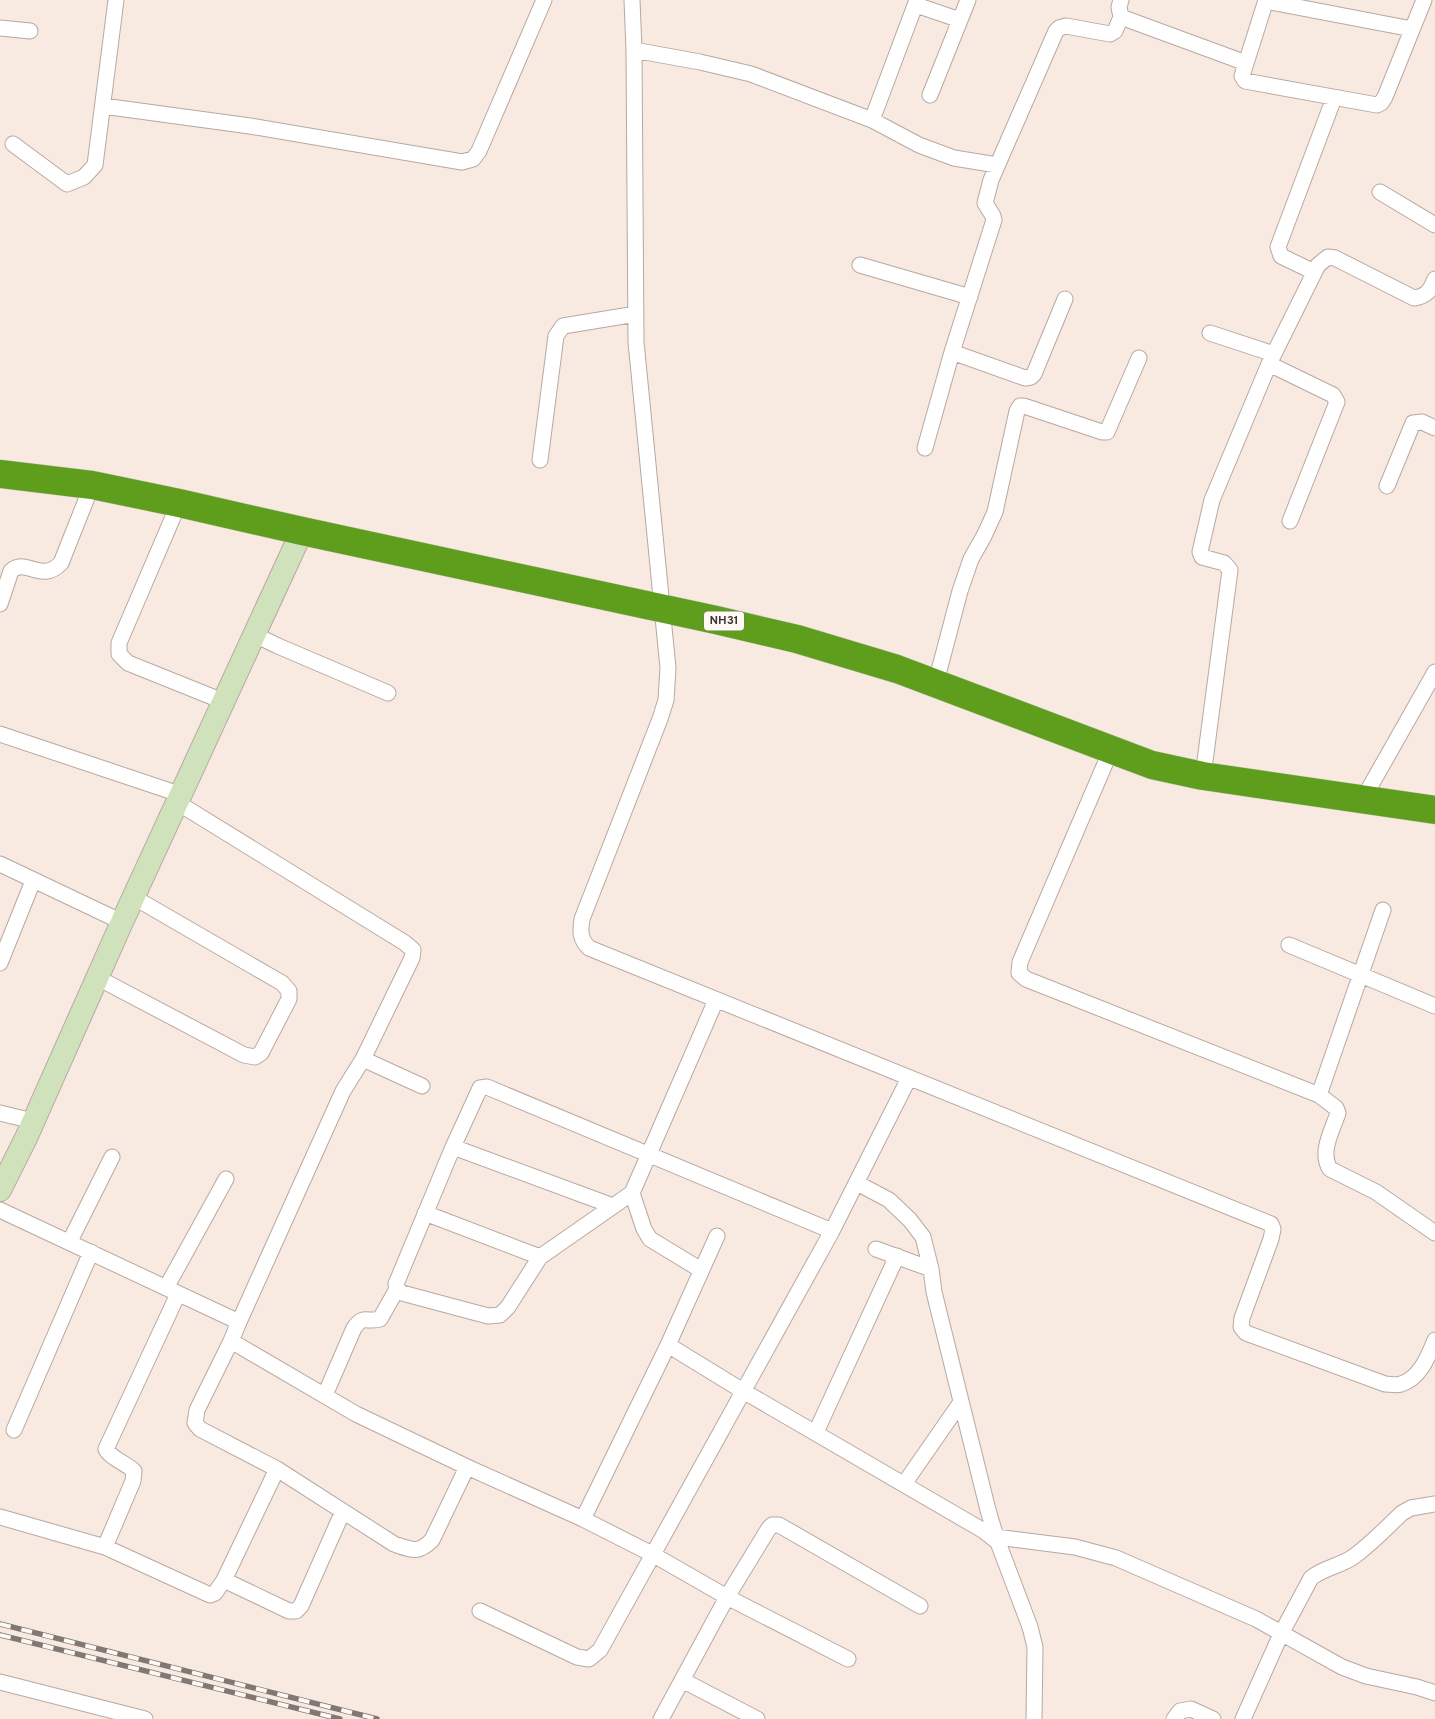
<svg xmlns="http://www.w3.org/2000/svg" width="1435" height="1719" font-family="Overpass,sans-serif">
	<rect width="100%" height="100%" fill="#f8e9e1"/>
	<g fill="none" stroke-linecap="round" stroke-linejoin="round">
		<g stroke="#b6a9a1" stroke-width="17">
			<path id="street" d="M632 0 634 50 636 342 668 668 666 700 660 719 582 919C580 932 580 939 589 948L1271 1224 1273 1229 1271 1239 1242 1318 1241 1327 1246 1333 1385 1384C1390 1384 1396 1386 1401 1384 1420 1378 1428 1357 1435 1340
				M1121 0 1119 7 1121 17
				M1266 0 1242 76 1245 81 1377 105 1381 103 1385 97 1424 0
				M1266 1 1412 29
				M916 5 960 20
				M0 28 30 31
				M634 50 700 62 751 74 872 120 917 0
				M930 95 968 0
				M103 106 250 126 462 162 473 159 479 151 544 0
				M872 120 919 145 954 158 997 165
				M13 144 67 184 84 177 95 165 116 0
				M1380 192 1435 225
				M860 265 970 297
				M1314 272 1281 256 1278 247 1334 98
				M1065 299 1034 374 1031 377 1025 378 952 352 994 220 993 216 985 203 991 180 1056 31 1059 28 1066 26 1110 34 1115 31 1121 17 1246 63
				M1210 333 1274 354
				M925 448 952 352
				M540 460 556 336 563 326 636 314
				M1387 486 1413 423 1422 422 1435 428
				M179 503 119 643V654L128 663 225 702
				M1290 521 1337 402 1333 395 1269 364 1318 265 1328 257 1335 258 1414 298C1427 296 1430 291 1435 279
				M0 604 11 571C26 557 41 584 61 563L92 485
				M255 635 278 646 388 693
				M936 682 960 591 971 559 984 536 995 512 1017 411 1020 406H1024L1102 432H1107L1139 358
				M0 734 182 795
				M1111 750 1020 962 1019 973 1026 979 1319 1095 1336 1108 1338 1113C1333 1129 1319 1152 1330 1169L1376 1192 1435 1233
				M1203 776 1230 570 1224 563 1202 557 1200 552 1212 500 1269 364
				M1363 799 1435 672
				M0 864 122 922
				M1289 945 1435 1006
				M0 963 33 881
				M98 978 244 1055 255 1057 261 1053 289 999V991L282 983 135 898
				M716 1000 632 1193 540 1257 508 1307 500 1315 488 1316 402 1293 397 1289 396 1284 453 1147 480 1088 487 1087 832 1231 909 1078
				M363 1059 422 1086
				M1319 1095 1383 910
				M0 1113 33 1121
				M453 1147 613 1206
				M857 1183 889 1200 910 1220 923 1237 931 1269 934 1292 988 1510 996 1537 1030 1627 1035 1647 1034 1719
				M632 1193 644 1229 650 1239 701 1270
				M0 1210 239 1322 343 1091 363 1059 412 958 413 950 405 943 178 803
				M425 1213 540 1257
				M70 1241 112 1157
				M876 1249 931 1269
				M166 1288 226 1179
				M239 1322 231 1341 356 1414 467 1467 583 1519 652 1554 727 1597 848 1659
				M231 1341 197 1410 195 1423 200 1429 277 1469 394 1544C412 1550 418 1554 432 1540L467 1467
				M668 1345 717 1236
				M325 1395 354 1328C364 1314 367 1323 380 1319L397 1289
				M14 1430 91 1252
				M816 1432 897 1256
				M904 1484 961 1402
				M0 1517 105 1547 133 1481 134 1471C126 1463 110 1458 106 1449L178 1294
				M583 1519 668 1345 743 1391 984 1531 998 1542
				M996 1537 1075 1547 1116 1558 1256 1619 1342 1667 1366 1676 1417 1687 1435 1693
				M105 1547 210 1595 215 1593 224 1580 277 1469
				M224 1580 289 1611H296L301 1606 343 1511
				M480 1611 577 1657 589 1659 600 1650 832 1231
				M682 1680 757 1719
				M0 1682 145 1719
				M661 1719 727 1597 769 1528 772 1525H779L920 1606
				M1174 1719 1180 1711 1191 1709 1213 1719
				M1243 1719 1281 1634 1311 1578C1323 1568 1340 1566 1353 1557 1370 1545 1386 1528 1402 1513L1411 1508 1435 1504"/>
		</g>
		<g stroke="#b6a9a1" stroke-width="24">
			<path id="secondary" d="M0 1190 26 1138 122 922 302 531"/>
		</g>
		<g stroke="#cdcbca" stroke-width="29">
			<path id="highway" d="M0 474 92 485 179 503 302 531 716 620 797 639 897 669 1152 765 1203 776 1435 810"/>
		</g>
		<use href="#street" stroke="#fff" stroke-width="15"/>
		<use href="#secondary" stroke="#cfe2bb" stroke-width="22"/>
		<use href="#highway" stroke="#5f9e1c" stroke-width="28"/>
		<g stroke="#817873" stroke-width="5.5">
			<path id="rail" d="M0 1624 377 1719
				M0 1635 340 1719"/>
		</g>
		<use href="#rail" stroke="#fff9f5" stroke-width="4" stroke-dasharray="11" stroke-linecap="butt"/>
	</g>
	<g text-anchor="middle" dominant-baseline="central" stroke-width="5" stroke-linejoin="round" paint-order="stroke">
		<rect fill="#fff9f5" stroke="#78726f" stroke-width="1" x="704" y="611.5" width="40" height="19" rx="4"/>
		<g font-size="12" font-weight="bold" fill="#3e3835">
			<text x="724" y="621">NH31</text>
		</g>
	</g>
</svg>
